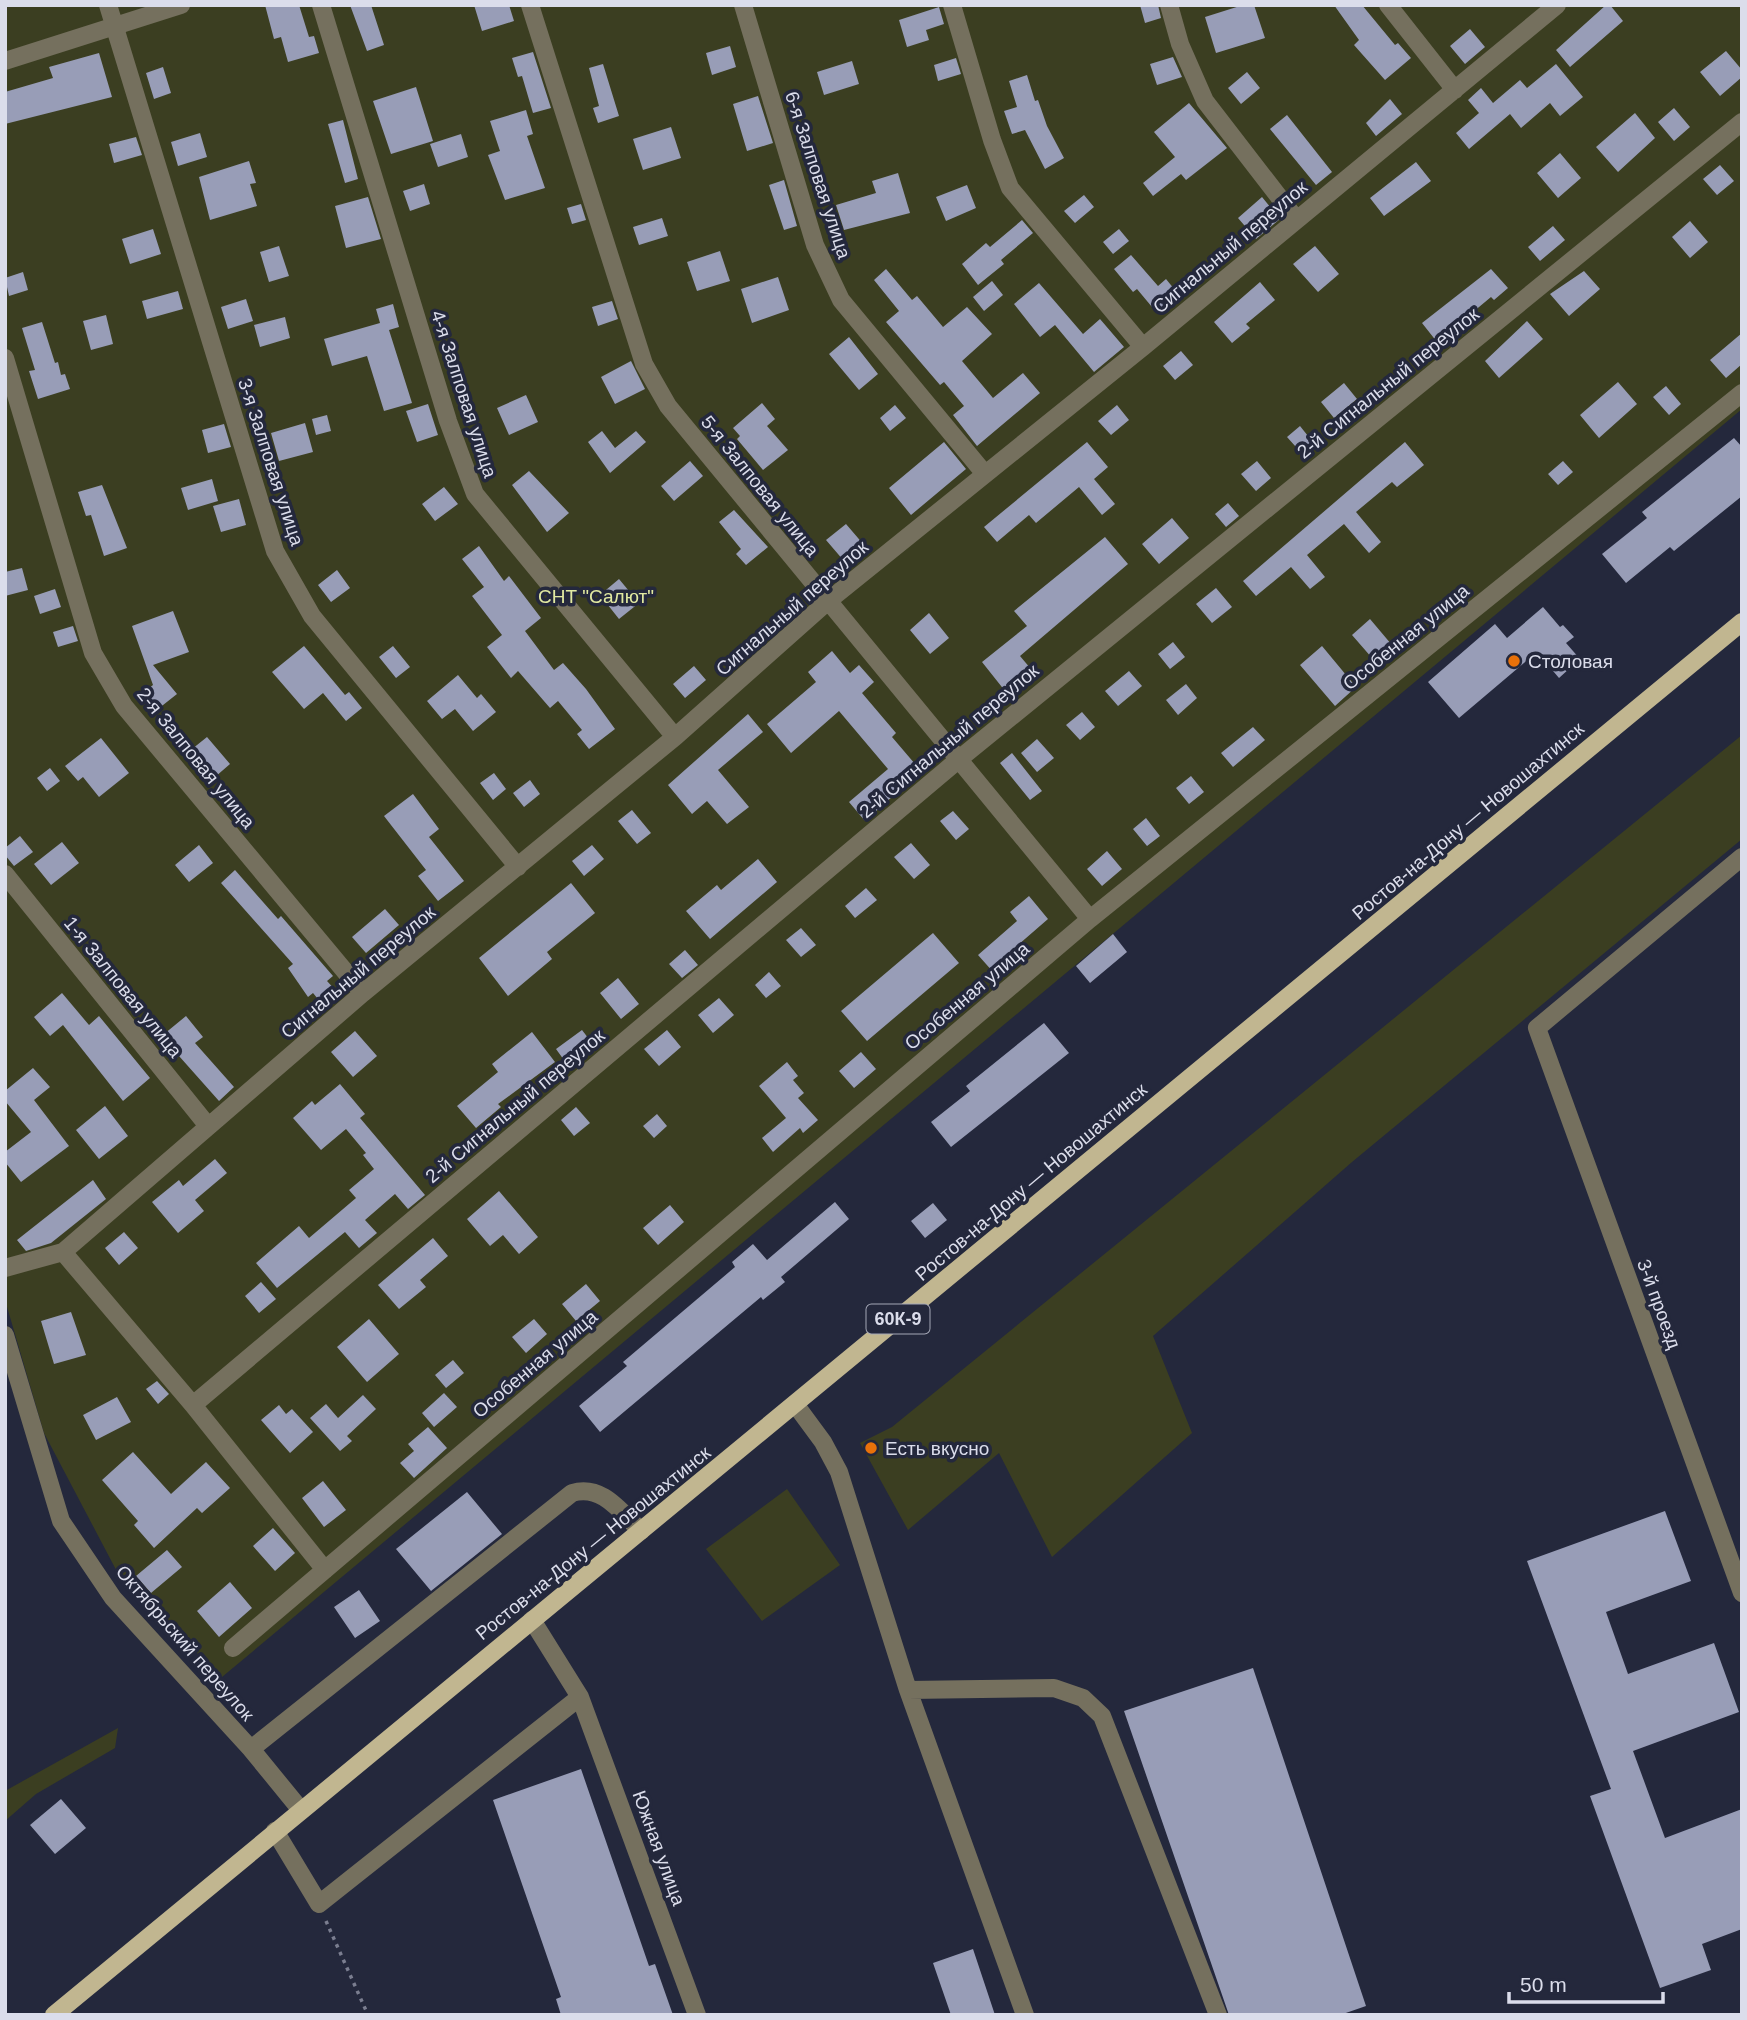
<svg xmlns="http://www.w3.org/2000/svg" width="1747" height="2020" font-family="Arial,sans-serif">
	<rect width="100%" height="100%" fill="#24283c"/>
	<path fill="#3b3e21" d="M5 5H1742V409L222 1677 123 1583 44 1433 5 1300Z
		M1742 735V839L1352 1162 1153 1336 1192 1433 1052 1557 999 1453 908 1530 860 1443 892 1427Z
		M787 1489 840 1565 762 1621 706 1549Z
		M118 1728 115 1748 36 1794 5 1821V1791Z"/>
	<path fill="#989db7" d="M265 5H299L309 37 314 36 319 53 288 62 281 37 274 39Z
		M350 5H371L384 45 367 51Z
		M474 5H509L514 21 482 31Z
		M1140 5H1158L1161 18 1145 23Z
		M1243 5H1254L1265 38 1216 53 1205 17Z
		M1334 5H1362L1395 45 1398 43 1411 58 1385 80 1354 45 1359 40Z
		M1606 5H1610L1623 21 1570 67 1556 50Z
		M939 7 944 24 926 30 929 40 907 47 899 20Z
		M1470 29 1485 47 1465 64 1450 46Z
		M730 46 736 67 712 75 706 53Z
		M1726 51 1742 70V77L1720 96 1700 72Z
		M533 52 551 108 533 113 522 76 518 77 512 58Z
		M99 53 112 97 5 124V92L53 78 49 67Z
		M1173 57 1182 77 1157 85 1150 64Z
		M956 58 961 74 938 81 934 65Z
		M852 61 859 84 824 95 817 72Z
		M603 64 619 116 598 123 593 108 599 106 589 68Z
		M1556 64 1583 97 1560 116 1550 103 1521 128 1510 114 1469 149 1456 133 1479 113 1468 100 1481 88 1493 103 1520 80 1527 88Z
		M163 67 171 93 154 99 146 73Z
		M1247 72 1260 88 1241 104 1228 88Z
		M1027 75 1035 101 1038 100 1047 126 1064 158 1045 169 1025 130 1012 134 1004 111 1017 107 1009 81Z
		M416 87 433 141 391 154 373 101Z
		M758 96 773 143 747 151 733 104Z
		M1390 99 1402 114 1376 136 1366 123Z
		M1189 103 1227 148 1186 180 1181 174 1153 196 1143 183 1175 157 1154 132Z
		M1674 108 1690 127 1674 141 1658 122Z
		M526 110 533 134 527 136 545 188 505 200 488 155 500 151 490 121Z
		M1635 113 1655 138 1618 172 1596 147Z
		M1287 115 1332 172 1316 185 1270 129Z
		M343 120 358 179 345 183 328 124Z
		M671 127 681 158 643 170 633 139Z
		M200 133 207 157 178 166 171 142Z
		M461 134 468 157 438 167 430 144Z
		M136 137 142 155 114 163 109 144Z
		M1560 153 1581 178 1558 198 1537 173Z
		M249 161 256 183 250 184 257 206 210 220 199 177Z
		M1416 162 1431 181 1384 216 1370 198Z
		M1720 165 1734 181 1717 195 1703 179Z
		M898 173 910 213 844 230 836 205 876 193 872 181Z
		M784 180 797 226 784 230 769 185Z
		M424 184 430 204 410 211 403 191Z
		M967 185 976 208 946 221 936 197Z
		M1084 195 1094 207 1075 223 1064 211Z
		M368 197 381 239 346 248 335 206Z
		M1262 197 1280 219 1256 239 1238 218Z
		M581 204 586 220 572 224 567 208Z
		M662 218 668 236 639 245 633 227Z
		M1022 220 1033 233 1001 260 1004 264 978 285 962 264 986 243 990 247Z
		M1690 221 1708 242 1690 258 1672 237Z
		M1553 226 1565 240 1540 261 1528 247Z
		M153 229 161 254 130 264 122 239Z
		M1119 229 1129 241 1113 254 1103 242Z
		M279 246 289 276 269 282 260 252Z
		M1315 246 1339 274 1318 292 1293 264Z
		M720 251 730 281 697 291 687 262Z
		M1131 255 1158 286 1166 279 1179 295 1157 313 1137 289 1133 292 1114 269Z
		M886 269 912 300 917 296 943 327 967 307 992 334 962 361 993 398 1023 373 1040 393 977 446 953 415 964 406 944 382 940 385 886 322 899 311 874 280Z
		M1491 269 1508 288 1494 300 1491 297 1437 342 1422 323Z
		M1584 271 1600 289 1569 316 1550 294Z
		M23 272 28 290 9 296 5 278Z
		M778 277 789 310 752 323 741 289Z
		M992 281 1003 295 984 311 973 297Z
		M1260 282 1275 300 1246 324 1250 328 1232 343 1214 322Z
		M1039 283 1083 334 1100 319 1124 347 1094 372 1055 325 1040 337 1014 304Z
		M178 291 183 309 147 319 142 301Z
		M246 299 253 321 228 329 221 307Z
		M612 301 618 319 598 326 592 307Z
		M393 304 399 327 389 330 412 403 384 411 367 356 332 366 324 339 380 323 376 309Z
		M106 315 113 344 91 350 83 321Z
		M285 317 290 338 260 347 254 325Z
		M1527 321 1543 339 1499 378 1485 361Z
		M42 322 55 363 58 362 61 375 65 374 70 389 38 399 29 371 35 370 22 328Z
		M1742 333V364L1726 378 1710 360Z
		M849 337 878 374 859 390 829 354Z
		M1181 351 1193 365 1175 380 1163 366Z
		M631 361 645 389 615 404 601 377Z
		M1618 382 1637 404 1599 438 1580 415Z
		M1344 383 1357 399 1334 418 1321 402Z
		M1666 386 1681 404 1669 415 1653 397Z
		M526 395 538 422 509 435 497 408Z
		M762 403 775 419 767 426 788 450 763 470 737 439 740 436 733 428Z
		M428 404 438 435 417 442 406 411Z
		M895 405 906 418 890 431 880 418Z
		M1117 405 1129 420 1111 435 1098 421Z
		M327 415 331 431 316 435 312 419Z
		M305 423 313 452 279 461 271 433Z
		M224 424 231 447 208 453 202 430Z
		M1300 426 1316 446 1304 456 1287 437Z
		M602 431 615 448 636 431 646 442 610 473 588 442Z
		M1734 438 1742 447V496L1674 551 1670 547 1626 583 1602 554 1647 518 1642 512Z
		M944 442 966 469 911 515 889 488Z
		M1087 442 1108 467 1094 479 1115 504 1102 515 1079 487 1036 523 1029 515 997 542 984 527Z
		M1405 442 1424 465 1397 487 1392 482 1356 512 1381 542 1369 553 1344 524 1307 555 1325 577 1310 589 1291 567 1256 596 1243 581Z
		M690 461 703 476 674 501 661 486Z
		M1257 461 1271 478 1256 491 1241 474Z
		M1563 461 1573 472 1558 485 1548 474Z
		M529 471 569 513 547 532 512 485Z
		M212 479 218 501 188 510 181 488Z
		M102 485 127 548 104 556 91 515 86 516 78 492Z
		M444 487 458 504 435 521 422 504Z
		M239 499 246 525 221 532 213 506Z
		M1228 503 1239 516 1226 527 1215 514Z
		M734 510 768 547 746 565 736 554 741 549 719 522Z
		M1172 518 1189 538 1159 564 1142 544Z
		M846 524 870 552 850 568 826 540Z
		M1105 537 1128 564 1020 656 1036 675 1009 696 982 662 1027 626 1014 611Z
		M479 546 504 581 509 576 541 618 525 631 554 670 563 663 586 689 615 729 589 749 577 734 582 730 558 701 550 708 518 671 511 678 487 647 502 635 472 596 484 587 462 559Z
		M22 568 28 590 5 596V572Z
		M337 570 350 588 331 602 318 585Z
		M619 579 639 603 619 619 600 595Z
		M1216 588 1232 607 1212 623 1196 604Z
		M55 589 61 607 40 614 34 596Z
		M1543 607 1560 627 1563 625 1574 637 1566 643 1580 659 1559 678 1537 652 1459 718 1428 682 1495 624 1507 638Z
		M173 611 189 652 153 665 177 694 158 709 144 692 153 685 132 626Z
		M929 613 949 638 930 654 910 630Z
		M1370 619 1397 651 1379 666 1352 635Z
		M73 626 78 641 58 647 53 632Z
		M1173 642 1185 657 1170 669 1158 654Z
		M304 646 345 695 349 692 362 708 346 721 323 693 304 709 272 672Z
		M393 646 410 667 396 678 379 657Z
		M1322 646 1356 687 1335 706 1300 665Z
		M832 651 850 673 859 665 874 682 862 693 896 733 892 737 921 771 865 821 849 802 888 769 839 711 791 753 767 724 816 682 808 672Z
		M694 666 706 680 685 698 673 684Z
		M1129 671 1142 686 1118 706 1105 691Z
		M458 675 477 698 481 694 496 712 473 731 455 709 442 719 427 701Z
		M1186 684 1197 698 1178 715 1166 700Z
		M1082 712 1095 727 1080 740 1066 725Z
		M748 714 763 732 718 770 749 807 727 824 707 801 692 814 668 785Z
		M1253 727 1265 740 1233 767 1221 753Z
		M207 737 230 764 215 777 192 749Z
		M101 738 129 773 99 797 83 777 78 781 65 766Z
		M1037 739 1054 758 1037 772 1021 753Z
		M1012 753 1042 791 1030 800 1000 763Z
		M50 768 60 781 47 791 37 778Z
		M494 773 506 789 493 800 480 783Z
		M1191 776 1204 792 1189 804 1176 788Z
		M530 780 540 794 524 807 513 793Z
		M413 794 439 829 429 837 464 881 438 901 418 876 426 870 384 816Z
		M632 810 651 833 637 844 618 821Z
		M953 811 969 829 956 840 940 821Z
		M1146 818 1160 836 1147 846 1133 829Z
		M20 836 33 852 14 866 5 855V848Z
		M62 842 79 863 51 885 34 864Z
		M911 843 930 865 914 879 894 857Z
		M199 845 213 863 189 882 175 865Z
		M592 845 604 859 584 876 572 861Z
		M1107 851 1122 869 1102 886 1087 869Z
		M758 859 777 882 710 939 686 911 717 885 721 890Z
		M235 870 278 919 281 916 333 976 327 981 337 992 322 1004 313 993 308 997 288 968 293 964 221 883Z
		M571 883 595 913 547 952 552 959 508 996 479 958Z
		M866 888 877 900 855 918 845 906Z
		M1029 896 1048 919 1011 951 1015 955 994 973 978 955 1017 921 1010 912Z
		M385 909 399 925 366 953 352 937Z
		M801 928 816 945 801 957 786 940Z
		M933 933 959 963 867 1041 841 1011Z
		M1113 934 1127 952 1090 983 1076 966Z
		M685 950 698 965 682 978 669 964Z
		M769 972 781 986 766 998 755 985Z
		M618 978 639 1004 621 1019 600 993Z
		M62 993 89 1025 99 1016 150 1078 123 1101 63 1025 50 1036 34 1017Z
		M719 998 734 1015 713 1033 698 1015Z
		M186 1016 203 1037 195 1043 234 1087 219 1101 179 1056 175 1060 158 1039Z
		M1044 1023 1069 1053 951 1147 931 1122 970 1091 966 1086Z
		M582 1030 595 1047 569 1067 556 1049Z
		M667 1030 681 1047 659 1066 644 1049Z
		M355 1031 377 1056 353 1077 331 1052Z
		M532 1032 555 1062 498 1104 501 1107 476 1128 457 1106 498 1072 492 1064Z
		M861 1052 876 1069 854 1088 839 1071Z
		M787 1062 798 1076 793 1080 804 1093 798 1098 818 1120 803 1133 800 1128 773 1152 762 1138 786 1118 759 1086Z
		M33 1068 50 1087 34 1100 69 1146 21 1182 5 1162V1152L31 1132 5 1101V1091Z
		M340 1084 365 1114 360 1118 425 1195 408 1209 395 1194 365 1220 377 1233 359 1248 345 1232 277 1288 256 1263 299 1226 309 1238 356 1198 349 1190 374 1169 363 1155 366 1153 346 1129 321 1150 293 1118 312 1101 315 1105Z
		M105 1106 128 1136 99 1159 76 1130Z
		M576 1107 590 1123 574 1136 561 1120Z
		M657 1114 667 1126 654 1138 643 1126Z
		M215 1159 227 1173 195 1200 204 1211 178 1233 152 1202 179 1180 183 1186Z
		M93 1180 106 1199 51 1243 26 1251 17 1240Z
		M499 1191 538 1237 519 1254 503 1235 490 1246 467 1219Z
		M835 1202 849 1219 781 1277 785 1282 763 1300 761 1297 600 1432 579 1406 627 1366 623 1362 735 1267 732 1262 753 1244 767 1260Z
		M933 1203 947 1220 925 1238 911 1221Z
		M670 1205 684 1222 658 1245 643 1228Z
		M124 1232 138 1248 119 1265 105 1248Z
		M433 1238 448 1256 420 1280 426 1287 399 1309 378 1285Z
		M261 1282 276 1299 259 1313 245 1296Z
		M586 1284 600 1301 576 1321 562 1304Z
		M71 1312 86 1355 54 1364 41 1321Z
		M369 1319 399 1354 367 1382 337 1347Z
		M534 1319 547 1334 526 1353 512 1337Z
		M453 1360 464 1373 446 1388 435 1375Z
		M157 1381 169 1394 158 1404 146 1389Z
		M444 1393 457 1407 434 1427 422 1413Z
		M363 1395 376 1409 347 1436 352 1441 340 1451 310 1418 326 1404 338 1418Z
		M117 1397 131 1422 96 1440 83 1415Z
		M279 1405 286 1414 292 1409 313 1432 290 1453 261 1420Z
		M428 1427 447 1448 414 1478 400 1463 414 1451 408 1444Z
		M133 1452 171 1494 206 1462 230 1488 202 1513 197 1508 154 1548 134 1525 138 1521 102 1480Z
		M323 1481 346 1510 324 1527 302 1498Z
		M467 1492 502 1534 431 1591 396 1549Z
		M1665 1511 1691 1581 1606 1612 1628 1674 1714 1643 1739 1712 1633 1751 1665 1838 1742 1809V1929L1702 1944 1711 1970 1660 1988 1590 1796 1611 1789 1527 1561Z
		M273 1528 295 1553 275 1571 253 1546Z
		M167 1550 182 1567 151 1593 136 1576Z
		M230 1582 252 1608 219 1637 197 1611Z
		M359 1590 380 1621 355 1638 334 1607Z
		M1253 1668 1366 2006 1340 2015H1229L1124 1711Z
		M581 1769 649 1966 655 1964 673 2015H561L556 1999 561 1997 493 1800Z
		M61 1799 86 1828 55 1854 30 1825Z
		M973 1949 995 2015H951L933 1963Z"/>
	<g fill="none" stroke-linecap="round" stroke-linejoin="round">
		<path stroke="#7b7e90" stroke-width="3.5" stroke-dasharray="3.5 5" stroke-linecap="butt" d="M326 1921 368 2015"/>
		<path stroke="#75705e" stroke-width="18" d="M108 5 275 551 312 616 518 867
			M321 5 448 421 475 494 675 737
			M530 5 644 364 668 406 1090 919
			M743 5 815 245 841 300 985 474
			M952 5 992 140 1010 188 1143 347
			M1169 5 1180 44 1205 101 1296 219
			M1388 5 1455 90
			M5 61 181 5
			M5 358 93 653 124 706 363 993
			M1742 857 1537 1028 1742 1593
			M5 874 208 1126
			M63 1252 193 1405 325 1570
			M5 1268 63 1252 363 993 675 737 828 601 1143 347 1557 5
			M5 1335 61 1521 113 1598 251 1749 300 1809
			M795 1404 823 1442 839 1472 908 1690 1025 2015
			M193 1405 958 760 1742 122
			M532 1620 580 1697 697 2015
			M233 1648 1090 919 1742 393
			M908 1690 1054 1688 1083 1698 1102 1716 1218 2015
			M251 1749 572 1493C602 1484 620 1511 641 1531
			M275 1831 319 1904 580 1697"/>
		<path stroke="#c1b690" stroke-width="18" d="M54 2015 1742 622"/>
	</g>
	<g fill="#e8710a" stroke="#24283c" stroke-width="2.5">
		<circle cx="1514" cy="661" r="7"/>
		<circle cx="871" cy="1448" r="7"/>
	</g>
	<g text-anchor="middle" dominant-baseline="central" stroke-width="7" stroke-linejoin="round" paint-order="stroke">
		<rect fill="#24283c" stroke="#a4a7b6" stroke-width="2" x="866.5" y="1304.5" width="63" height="29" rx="5"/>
		<g font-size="18" font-weight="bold" fill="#dbddeb">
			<text x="898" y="1319">60К-9</text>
		</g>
		<g font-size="19" fill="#dbddeb" stroke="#24283c">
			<text transform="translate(818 175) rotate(72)">6-я Залповая улица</text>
			<text transform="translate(1230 247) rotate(-40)">Сигнальный переулок</text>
			<text transform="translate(1388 383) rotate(-39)">2-й Сигнальный переулок</text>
			<text transform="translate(464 394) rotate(72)">4-я Залповая улица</text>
			<text transform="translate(271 462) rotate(72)">3-я Залповая улица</text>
			<text transform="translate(760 486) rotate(51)">5-я Залповая улица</text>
			<text transform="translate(792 608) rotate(-41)">Сигнальный переулок</text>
			<text transform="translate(1406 637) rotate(-39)">Особенная улица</text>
			<text transform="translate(949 741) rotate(-40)">2-й Сигнальный переулок</text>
			<text transform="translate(196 758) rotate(51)">2-я Залповая улица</text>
			<text transform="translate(1468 821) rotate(-40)">Ростов-на-Дону — Новошахтинск</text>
			<text transform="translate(358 972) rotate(-40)">Сигнальный переулок</text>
			<text transform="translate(123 987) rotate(51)">1-я Залповая улица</text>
			<text transform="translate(967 996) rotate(-40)">Особенная улица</text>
			<text transform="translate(515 1106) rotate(-40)">2-й Сигнальный переулок</text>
			<text transform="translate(1031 1182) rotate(-40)">Ростов-на-Дону — Новошахтинск</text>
			<text transform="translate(1659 1304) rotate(70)">3-й проезд</text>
			<text transform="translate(535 1364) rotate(-40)">Особенная улица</text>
			<text transform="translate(593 1543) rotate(-39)">Ростов-на-Дону — Новошахтинск</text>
			<text transform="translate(185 1643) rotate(49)">Октябрьский переулок</text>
			<text transform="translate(659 1848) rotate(70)">Южная улица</text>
		</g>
		<g font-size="19" fill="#e1e9a1" stroke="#24283c">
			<text x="596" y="596">СНТ "Салют"</text>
		</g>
		<g font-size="19" fill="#dbddeb" stroke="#24283c" text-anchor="start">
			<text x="1528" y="661">Столовая</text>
			<text x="885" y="1448">Есть вкусно</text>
		</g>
	</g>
	<rect width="1747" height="2020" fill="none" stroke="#dbddeb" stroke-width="14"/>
	<path d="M1509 1992v10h154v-10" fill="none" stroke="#dbddeb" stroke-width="3.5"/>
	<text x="1520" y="1992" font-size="21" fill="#dbddeb" stroke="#24283c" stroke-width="5" paint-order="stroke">50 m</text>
</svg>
